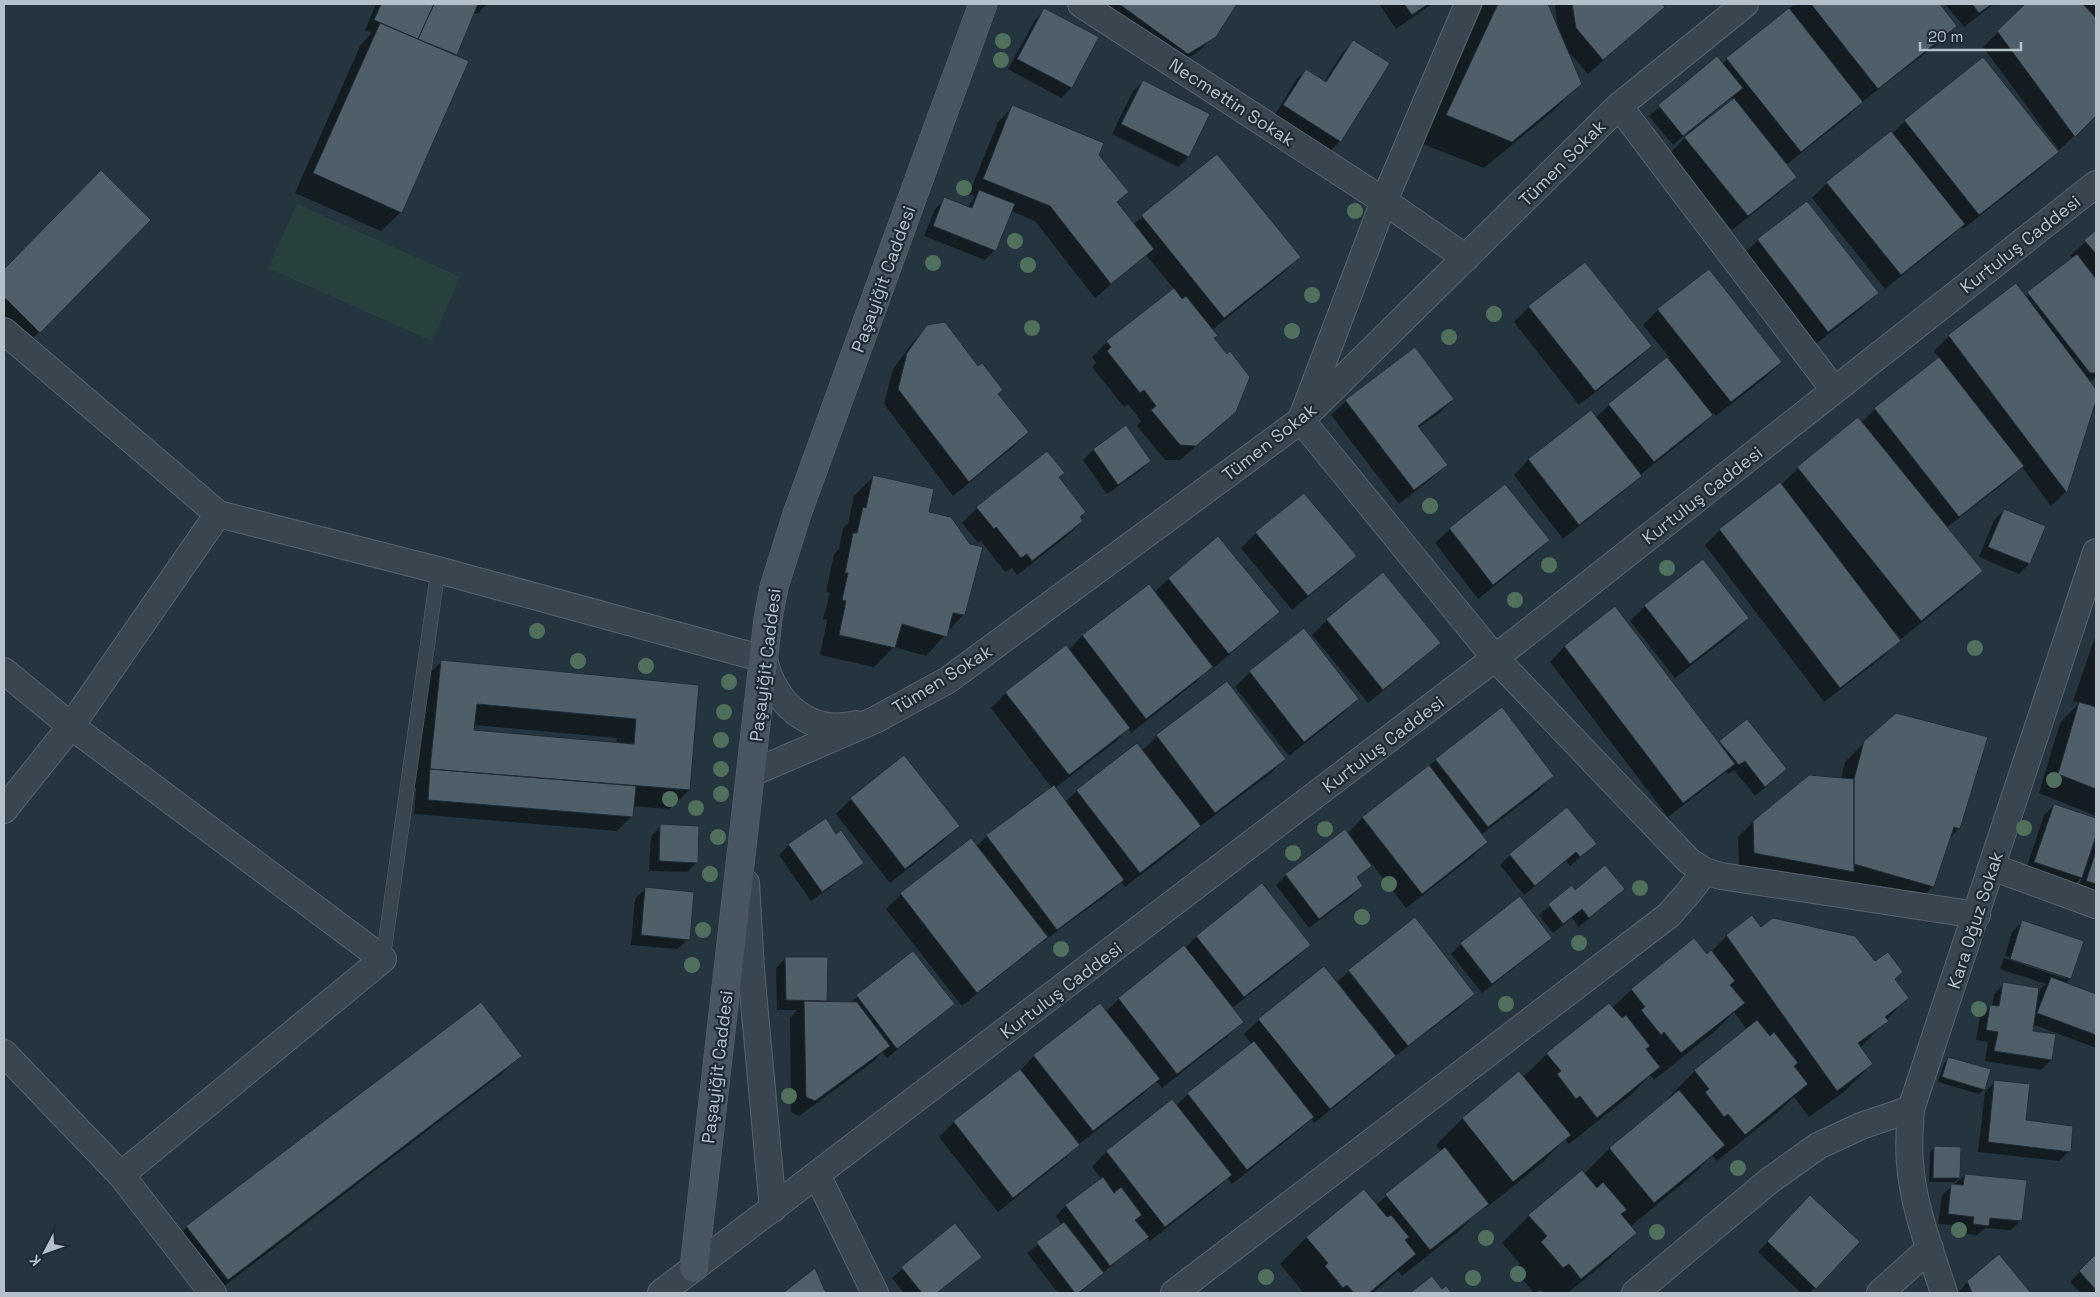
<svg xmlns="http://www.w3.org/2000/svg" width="2100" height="1297" font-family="'Space Grotesk',sans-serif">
	<rect width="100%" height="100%" fill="#25353f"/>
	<path fill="#27403e" d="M297 204 460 277 432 341 268 268Z"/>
	<path fill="#0007" fill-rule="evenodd" d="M376 4H487L477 14 473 12 454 56 401 212 381 231 295 193 361 44 372 33 365 30Z
		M1084 4H1236L1215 36 1199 51 1172 68Z
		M1379 4H1432L1396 29Z
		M1484 4H1547L1558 32 1555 4H1661L1663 7 1588 74 1566 49 1580 84 1553 111 1484 168 1420 143Z
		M1795 4H1938L1956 26 1941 41 1862 102 1847 117 1786 165 1795 177 1780 192 1732 230 1670 153 1688 135 1686 134 1673 145 1649 116 1717 58 1722 64ZM1731 98 1733 100 1697 128 1696 127Z
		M1945 4H1994L1964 27Z
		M2027 4H2096V115L2059 150 1983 47Z
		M1045 10 1097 38 1071 88 1061 98 1008 69 1035 20Z
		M1353 42 1340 141 1330 151 1274 116 1296 80 1306 70 1324 82 1343 52Z
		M1983 59 2057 152 2042 167 1963 229 1961 226 1948 239 1885 289 1812 198 1827 183 1892 134 1905 121Z
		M1143 81 1209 115 1188 157 1178 167 1112 134 1133 91Z
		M1013 107 1098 155 1127 192 1116 203 1133 225 1217 156 1299 257 1284 272 1212 330 1235 411 1180 460H1165L1137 426 1141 421 1128 404 1124 407 1092 367 1096 363 1092 357 1107 342 1174 289 1146 255 1095 298 1035 221 1011 211 995 250 985 260 924 236 935 209 945 199 967 208 975 196 969 194 998 122Z
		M101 172 150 220 24 347 4 326V271Z
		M1807 203 1877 293 1862 308 1813 346 1743 255 1758 240Z
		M2096 232V376L2090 383 2096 391V397L2066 492 2051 506 2022 467 2007 481 1946 528 1981 571 1962 590 1901 639 1895 631 1893 632 1899 641 1884 656 1824 702 1705 545 1720 530 1781 485 1798 468 1858 419 1861 423 1875 409 1940 359 1934 351 1949 336 2016 285 2025 297 2073 259 2070 256Z
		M1529 307 1650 346 1635 361 1579 405 1514 322Z
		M1658 310 1781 362 1766 377 1716 416 1714 413 1697 430 1640 475 1625 490 1563 539 1514 475 1528 460 1591 412 1595 418 1609 405 1669 357 1643 325Z
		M928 327 1028 432 1013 447 953 496 884 404 893 369 913 342Z
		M1453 399 1438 414 1418 428 1446 464 1431 479 1399 504 1331 415 1346 401Z
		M1126 427 1150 461 1140 471 1107 494 1083 460 1093 450Z
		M873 477 928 513 964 614 926 656 894 647 874 667 820 655 827 620 823 619 830 593 826 592 834 554 839 549 843 528 848 523 854 496Z
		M1058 478 1082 521 1067 536 1017 575 1012 568 1005 572 981 541 978 543 962 523 977 508Z
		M2004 510 2044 527 2029 564 2019 574 1979 557 1994 520Z
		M1450 529 1548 540 1533 555 1478 599 1435 543Z
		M1256 533 1355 556 1340 571 1292 610 1241 548Z
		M1218 538 1278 612 1263 627 1213 668 1212 666 1196 682 1131 733 1128 729 1114 743 1055 788 1065 802 1077 791 1142 751 1157 736 1227 683 1284 759 1270 774 1199 827 1185 841 1125 887 1121 882 1108 894 1041 943 962 1006 886 909 901 894 976 847 987 836 1052 788 991 708 1006 693 1069 650 1082 636 1149 586 1154 593 1168 579Z
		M1383 574 1439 643 1424 657 1368 703 1312 635 1327 620Z
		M1645 606 1748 618 1733 633 1675 678 1630 621Z
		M1615 608 1719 744 1747 721 1785 769 1775 779 1755 796 1734 770 1728 774 1726 772 1668 817 1550 662 1564 647Z
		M2096 634V816L2039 793 2060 723 2079 703 2073 701Z
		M442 661 697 686 689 790 670 809 633 806 632 816 617 831 414 814 416 788H411L422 681ZM474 725 617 738 616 744 473 731Z
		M1250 672 1357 699 1342 714 1289 756 1235 687Z
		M1501 709 1553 776 1538 791 1481 835 1487 842 1472 857 1406 908 1372 864 1356 879 1362 886 1352 896 1309 928 1276 885 1286 875 1347 834 1362 818Z
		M1865 742 1959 828 1949 839 1933 886 1914 906 1739 868 1738 837 1754 821 1841 779 1845 762Z
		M851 799 958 826 943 841 890 883 836 814Z
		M2054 805 2096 820V898L2077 891 2082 877 2071 888 2025 872 2044 815Z
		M826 820 836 836 862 863 852 872 811 901 779 855 789 845Z
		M661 826 697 862 687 872 649 871 651 836Z
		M1595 844 1570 866 1566 861 1524 895 1500 865 1510 855Z
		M1262 885 1309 945 1294 960 1232 1008 1242 1022 1228 1036 1162 1088 1156 1081 1143 1094 1078 1145 1063 1160 998 1212 939 1137 954 1122 1019 1072 1034 1056 1105 1012 1119 999 1185 948 1196 937Z
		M1572 887 1575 892 1623 889 1579 927 1572 918 1553 933 1539 915Z
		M645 889 688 939 678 949 631 945 635 899Z
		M1752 917 1760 928 1875 963 1893 980 1907 998 1860 1048 1872 1064 1845 1091 1809 1117 1794 1097 1779 1111 1717 1161 1712 1155 1696 1172 1630 1227 1635 1233 1608 1260 1568 1293H1544L1541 1290 1534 1293 1514 1269 1520 1264 1502 1243 1529 1216 1584 1174 1609 1149 1669 1099 1668 1098 1695 1071 1747 1030 1734 1012 1716 1030 1654 1080 1650 1075 1632 1094 1569 1144 1565 1139 1543 1162 1486 1208 1484 1206 1460 1230 1402 1276 1398 1271 1373 1293H1300L1302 1291 1280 1264 1307 1237 1376 1205 1441 1152 1436 1145 1463 1118 1523 1077 1547 1054 1612 1008 1632 989 1707 956 1727 936Z
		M2022 922 2070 978 2065 984 2096 996V1048L2032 1024 2031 1032 2051 1060 2041 1070 1985 1061 1988 1042 1976 1040 1980 1016 1992 1006 1994 994 2004 984 2037 998 2041 988 2046 984 2000 969 2004 958 2066 979V976L2005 956 2012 932Z
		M1550 938 1540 948 1482 993 1451 954 1461 944Z
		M913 953 953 1004 887 1058 882 1052 874 1061 799 1116 791 1112 790 1018 797 1010H777L776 968 786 958 826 1000 823 1003H850Z
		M1349 971 1473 994 1458 1009 1391 1059 1379 1071 1314 1123 1311 1119 1297 1132 1232 1184 1227 1178 1215 1190 1150 1241 1146 1237 1079 1293H1058L1027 1253 1062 1225 1056 1216 1065 1206 1102 1180 1092 1167 1106 1152 1172 1101 1176 1106 1188 1094 1252 1045 1244 1034 1259 1020 1336 983Z
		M520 1056 500 1075 215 1293 168 1247 187 1227Z
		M1949 1058 1984 1089 1979 1094 1938 1082 1944 1063Z
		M1995 1082 2025 1121 2069 1151 2059 1161 1978 1152 1985 1092Z
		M1934 1147 1959 1178 1954 1182H1929L1930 1152Z
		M1965 1175 2021 1220 2011 1230 1985 1228 1977 1235 1964 1234 1965 1226 1938 1224 1942 1195Z
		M1801 1207 1858 1242 1810 1293H1801L1758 1252Z
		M955 1224 981 1257 937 1293H904L892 1278Z
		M1999 1256 2029 1293H1958L1967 1282Z
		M2096 1256V1293H2081L2070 1282Z"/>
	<path fill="#4e5f6a" stroke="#202d36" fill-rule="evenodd" d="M381 4H434L418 39 374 20Z
		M434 4H478L457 55 418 39Z
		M1119 4H1237L1216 37 1188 54Z
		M1404 4H1428L1412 15Z
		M1498 4H1548L1582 84 1512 142 1446 115Z
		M1572 4H1662L1665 7 1603 60 1576 28Z
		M1811 4H1940L1957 26 1878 89Z
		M1972 4H1992L1979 13Z
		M2025 4H2083L2096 18V116L2075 137 1997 31Z
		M1044 8 1099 37 1072 88 1017 59Z
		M1789 8 1863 102 1801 152 1726 58Z
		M380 23 469 61 402 213 313 173Z
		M1353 40 1390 63 1341 142 1283 105 1306 69 1326 82Z
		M1717 56 1743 88 1683 136 1658 105Z
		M1983 57 2059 152 1979 215 1904 120Z
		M1143 80 1210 114 1189 157 1121 124Z
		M1734 98 1797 177 1748 216 1684 137Z
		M1012 105 1104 143 1099 155 1129 192 1117 202 1154 249 1111 284 1050 206 983 179Z
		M1891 131 1965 224 1901 275 1826 182Z
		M1217 154 1301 257 1224 318 1141 215Z
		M101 170 151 220 40 333 4 297V269Z
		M979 190 1015 204 996 251 933 226 944 197 972 208Z
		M1807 201 1879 293 1828 332 1757 239Z
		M2096 230V254L2084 240Z
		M2077 254 2096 279V373H2090L2027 292Z
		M1585 262 1652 346 1595 391 1528 306Z
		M1709 269 1782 362 1731 402 1657 309Z
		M2016 283 2096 389V401L2067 493 1948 335Z
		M1174 288 1182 299 1186 296 1218 336 1214 338 1227 354 1230 351 1250 377 1236 412 1196 446 1180 445 1151 410 1156 406 1144 390 1140 393 1107 351 1111 347 1106 341Z
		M945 322 978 366 982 363 1003 390 998 394 1029 432 969 482 898 389 907 353 927 325Z
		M1415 347 1454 399 1418 426 1448 465 1414 490 1345 400Z
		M1667 357 1713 415 1654 462 1608 404Z
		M1939 357 2024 466 1959 517 1874 408Z
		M1591 410 1642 476 1579 525 1528 459Z
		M1858 417 1983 571 1921 621 1797 467Z
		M1126 425 1151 461 1118 485 1093 449Z
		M1047 451 1065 473 1059 477 1086 512 1080 517 1083 521 1032 561 1027 554 1021 558 996 527 994 529 976 507Z
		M873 475 934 489 929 512 951 517 970 544 983 547 965 615 953 613 947 637 902 624 895 648 839 635 846 601 842 600 848 573H845L853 533H857L863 507 866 508Z
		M1780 482 1901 641 1840 688 1719 529Z
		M1505 484 1550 540 1493 585 1449 528Z
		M1304 493 1357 556 1308 596 1255 532Z
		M2004 509 2046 526 2030 564 1988 547Z
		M1218 536 1280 612 1229 654 1168 578Z
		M1703 559 1749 618 1690 664 1644 605Z
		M1383 572 1441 643 1383 690 1326 619Z
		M1149 584 1213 667 1146 719 1082 635Z
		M1615 606 1735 764 1683 803 1564 646Z
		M1304 628 1359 699 1304 742 1249 671Z
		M1066 645 1130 728 1069 775 1005 692Z
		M441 660 699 685 690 790 430 769ZM477 704 636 719 634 744 474 730Z
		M1227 681 1286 759 1215 813 1156 735Z
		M2079 702 2096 707V789L2058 774Z
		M1502 707 1554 776 1488 827 1435 759Z
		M1896 713 1988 737 1960 829 1954 827 1934 887 1854 864V779L1864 741Z
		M1747 719 1787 769 1765 787 1745 761 1739 765 1719 741Z
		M1137 743 1201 826 1140 873 1076 790Z
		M904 755 960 826 905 869 850 798Z
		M1429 765 1488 842 1422 894 1362 817Z
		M430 769 636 786 633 817 428 800Z
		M1809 775 1854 779V872L1754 853 1753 821Z
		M1054 785 1124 880 1057 930 986 835Z
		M2054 804 2096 818V836L2082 878 2034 862Z
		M1567 807 1597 844 1580 857 1576 852 1535 886 1509 854Z
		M826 818 836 834 841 830 864 863 822 892 788 844Z
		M660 824 699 826 698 863 659 861Z
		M1345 829 1372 866 1357 877 1363 886 1319 919 1285 874Z
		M971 838 1048 937 977 993 900 893Z
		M2096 851V884L2086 881Z
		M1605 865 1625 889 1589 918 1582 909 1563 924 1548 904 1572 885 1575 890Z
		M1262 883 1311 945 1244 997 1196 936Z
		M645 887 694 892 690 940 641 935Z
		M1520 896 1552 938 1492 984 1460 943Z
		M1752 915 1761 927 1773 918 1855 936 1875 961 1888 952 1903 972 1895 979 1909 998 1885 1017 1889 1021 1858 1043 1873 1064 1837 1091 1726 935Z
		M1415 917 1475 994 1408 1046 1348 970Z
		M2022 920 2084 941 2071 979 2010 959Z
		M1694 938 1707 954 1711 950 1735 981 1730 985 1745 1003 1681 1053 1664 1032 1661 1035 1641 1010 1645 1007 1631 989Z
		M1184 945 1244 1022 1177 1074 1118 998Z
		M913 951 955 1004 897 1049 856 995Z
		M785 957H828L827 1001 786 1000Z
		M1324 966 1396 1056 1330 1109 1258 1019Z
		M2051 977 2096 994V1035L2037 1013Z
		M2003 982 2039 988 2033 1031 2056 1034 2052 1060 1994 1051 1998 1032 1986 1030 1990 1005 1999 1006Z
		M804 1001 857 1002 890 1046 815 1101 806 1097Z
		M481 1002 522 1056 228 1280 186 1226Z
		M1100 1003 1160 1079 1093 1131 1033 1055Z
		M1609 1003 1622 1018 1626 1015 1650 1046 1646 1049 1660 1067 1597 1118 1580 1096 1576 1099 1557 1074 1561 1071 1546 1053Z
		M1757 1020 1770 1036 1774 1032 1798 1063 1794 1066 1808 1084 1745 1135 1728 1114 1724 1117 1705 1092 1709 1089 1694 1070Z
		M1254 1041 1314 1117 1247 1170 1187 1093Z
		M1948 1057 1991 1069 1985 1090 1942 1077Z
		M1020 1069 1080 1145 1013 1198 953 1121Z
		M1519 1071 1571 1135 1513 1182 1462 1118Z
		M1994 1080 2030 1084 2026 1120 2073 1126 2071 1152 1988 1142Z
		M1679 1090 1725 1145 1654 1203 1609 1148Z
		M1172 1099 1232 1175 1165 1227 1106 1151Z
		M1934 1146 1961 1147 1960 1178H1933Z
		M1445 1147 1489 1204 1430 1250 1385 1194Z
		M1582 1170 1597 1188 1603 1182 1627 1210 1621 1214 1637 1233 1581 1279 1569 1264 1563 1268 1541 1242 1547 1236 1528 1215Z
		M1965 1174 2027 1180 2022 1221 1990 1218 1989 1226 1973 1224 1974 1217 1948 1214 1951 1184 1963 1185Z
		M1103 1177 1114 1193 1121 1187 1142 1215 1135 1220 1149 1237 1110 1266 1065 1205Z
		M1364 1189 1387 1217 1391 1215 1409 1237 1405 1240 1416 1254 1369 1293H1354L1347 1285 1343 1288 1325 1266 1328 1263 1306 1237Z
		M1810 1195 1860 1242 1816 1289 1767 1241Z
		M1064 1222 1104 1273 1078 1293H1075L1036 1242Z
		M955 1223 982 1257 937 1293H922L901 1267Z
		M1999 1254 2031 1293H1972L1967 1281Z
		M2096 1254V1290L2079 1271Z
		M815 1268 826 1293H783Z
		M1432 1276 1442 1289 1446 1286 1452 1293H1410Z"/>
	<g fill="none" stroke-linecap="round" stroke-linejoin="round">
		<g stroke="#57646d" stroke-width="15">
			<path id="lane" d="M383 959 438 570"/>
		</g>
		<g stroke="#57646d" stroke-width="28">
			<path id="street" d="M1081 4 1384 201 1466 258
				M1468 4 1384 201 1301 420 1495 658 1689 861 1705 871 1721 876 1977 915
				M1619 106 1834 390
				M4 331 218 514 438 570 764 659C774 703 809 736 856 724
				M4 671 71 726 383 959 121 1175
				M752 773 875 720 948 680 1301 420 1619 106 1745 4
				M4 810 71 726 218 514
				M1992 867 2096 905
				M746 883 751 970 773 1209
				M4 1053 121 1175 213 1293
				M817 1175 875 1293
				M661 1293 1495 658 2096 184
				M1174 1293 1669 915 1689 892 1705 871
				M1635 1293 1769 1181 1818 1146 1861 1126 1911 1109
				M1880 1293 1930 1248
				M1944 1293C1931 1252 1913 1207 1910 1163 1908 1145 1910 1127 1911 1109L2096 552"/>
		</g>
		<g stroke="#57646d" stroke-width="29">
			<path id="secondary" d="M694 1268 768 619 774 587 797 514 983 4"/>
		</g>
		<use href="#lane" stroke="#39464f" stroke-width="14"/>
		<use href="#street" stroke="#39464f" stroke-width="26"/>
		<use href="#secondary" stroke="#475662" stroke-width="28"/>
	</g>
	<g fill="#506f5d">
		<circle cx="1003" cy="41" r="8"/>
		<circle cx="1001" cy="60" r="8"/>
		<circle cx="964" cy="188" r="8"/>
		<circle cx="1355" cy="211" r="8"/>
		<circle cx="1015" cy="241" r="8"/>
		<circle cx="933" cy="263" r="8"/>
		<circle cx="1028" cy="265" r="8"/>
		<circle cx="1312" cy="295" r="8"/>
		<circle cx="1494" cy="314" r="8"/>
		<circle cx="1032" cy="328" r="8"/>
		<circle cx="1292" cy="331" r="8"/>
		<circle cx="1449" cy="337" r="8"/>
		<circle cx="1430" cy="506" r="8"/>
		<circle cx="1549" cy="565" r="8"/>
		<circle cx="1667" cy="568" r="8"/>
		<circle cx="1515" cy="600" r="8"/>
		<circle cx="537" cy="631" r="8"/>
		<circle cx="1975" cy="648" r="8"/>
		<circle cx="578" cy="661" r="8"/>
		<circle cx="646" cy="666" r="8"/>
		<circle cx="729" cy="682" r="8"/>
		<circle cx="724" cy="712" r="8"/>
		<circle cx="721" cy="740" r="8"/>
		<circle cx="721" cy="769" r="8"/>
		<circle cx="2054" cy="780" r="8"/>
		<circle cx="721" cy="794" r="8"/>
		<circle cx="670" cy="799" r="8"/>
		<circle cx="696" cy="808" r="8"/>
		<circle cx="2024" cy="828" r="8"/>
		<circle cx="1325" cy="829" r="8"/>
		<circle cx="718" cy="837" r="8"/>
		<circle cx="1293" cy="853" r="8"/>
		<circle cx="710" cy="874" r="8"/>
		<circle cx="1389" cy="884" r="8"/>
		<circle cx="1640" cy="888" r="8"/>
		<circle cx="1362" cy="917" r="8"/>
		<circle cx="703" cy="930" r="8"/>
		<circle cx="1579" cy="943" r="8"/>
		<circle cx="1061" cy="949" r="8"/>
		<circle cx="692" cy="965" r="8"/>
		<circle cx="1506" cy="1004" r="8"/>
		<circle cx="1979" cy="1009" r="8"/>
		<circle cx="789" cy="1096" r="8"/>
		<circle cx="1738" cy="1168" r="8"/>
		<circle cx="1959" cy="1230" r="8"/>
		<circle cx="1657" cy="1232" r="8"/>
		<circle cx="1486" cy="1238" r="8"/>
		<circle cx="1518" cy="1274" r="8"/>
		<circle cx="1266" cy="1277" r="8"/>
		<circle cx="1473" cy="1278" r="8"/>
	</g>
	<g text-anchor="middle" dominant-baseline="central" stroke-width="4.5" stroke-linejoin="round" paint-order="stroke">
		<g font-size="18" fill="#b5c1ca" stroke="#1e2b34">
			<text transform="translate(1232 102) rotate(33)">Necmettin Sokak</text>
			<text transform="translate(1562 163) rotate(-45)">Tümen Sokak</text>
			<text transform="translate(2020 244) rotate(-38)">Kurtuluş Caddesi</text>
			<text transform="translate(883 279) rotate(-70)">Paşayiğit Caddesi</text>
			<text transform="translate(1269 442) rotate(-38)">Tümen Sokak</text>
			<text transform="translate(1702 495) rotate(-38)">Kurtuluş Caddesi</text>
			<text transform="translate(765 665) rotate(-83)">Paşayiğit Caddesi</text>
			<text transform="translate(942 679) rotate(-32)">Tümen Sokak</text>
			<text transform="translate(1383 744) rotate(-37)">Kurtuluş Caddesi</text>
			<text transform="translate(1975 920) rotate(-72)">Kara Oğuz Sokak</text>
			<text transform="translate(1061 990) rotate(-37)">Kurtuluş Caddesi</text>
			<text transform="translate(717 1067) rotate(-83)">Paşayiğit Caddesi</text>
		</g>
	</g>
	<rect width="2100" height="1297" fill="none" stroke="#b5c1ca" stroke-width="10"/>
	<g transform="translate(45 1252) rotate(229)" stroke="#1e2b34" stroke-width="4" paint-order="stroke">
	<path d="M0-4L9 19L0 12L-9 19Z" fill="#b5c1ca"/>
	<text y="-8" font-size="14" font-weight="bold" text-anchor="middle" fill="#b5c1ca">K</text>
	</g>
	<path d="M1920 42v8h101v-8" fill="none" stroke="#b5c1ca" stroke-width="2.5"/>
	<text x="1928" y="42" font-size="15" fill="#b5c1ca" stroke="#1e2b34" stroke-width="4" paint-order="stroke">20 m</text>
</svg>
